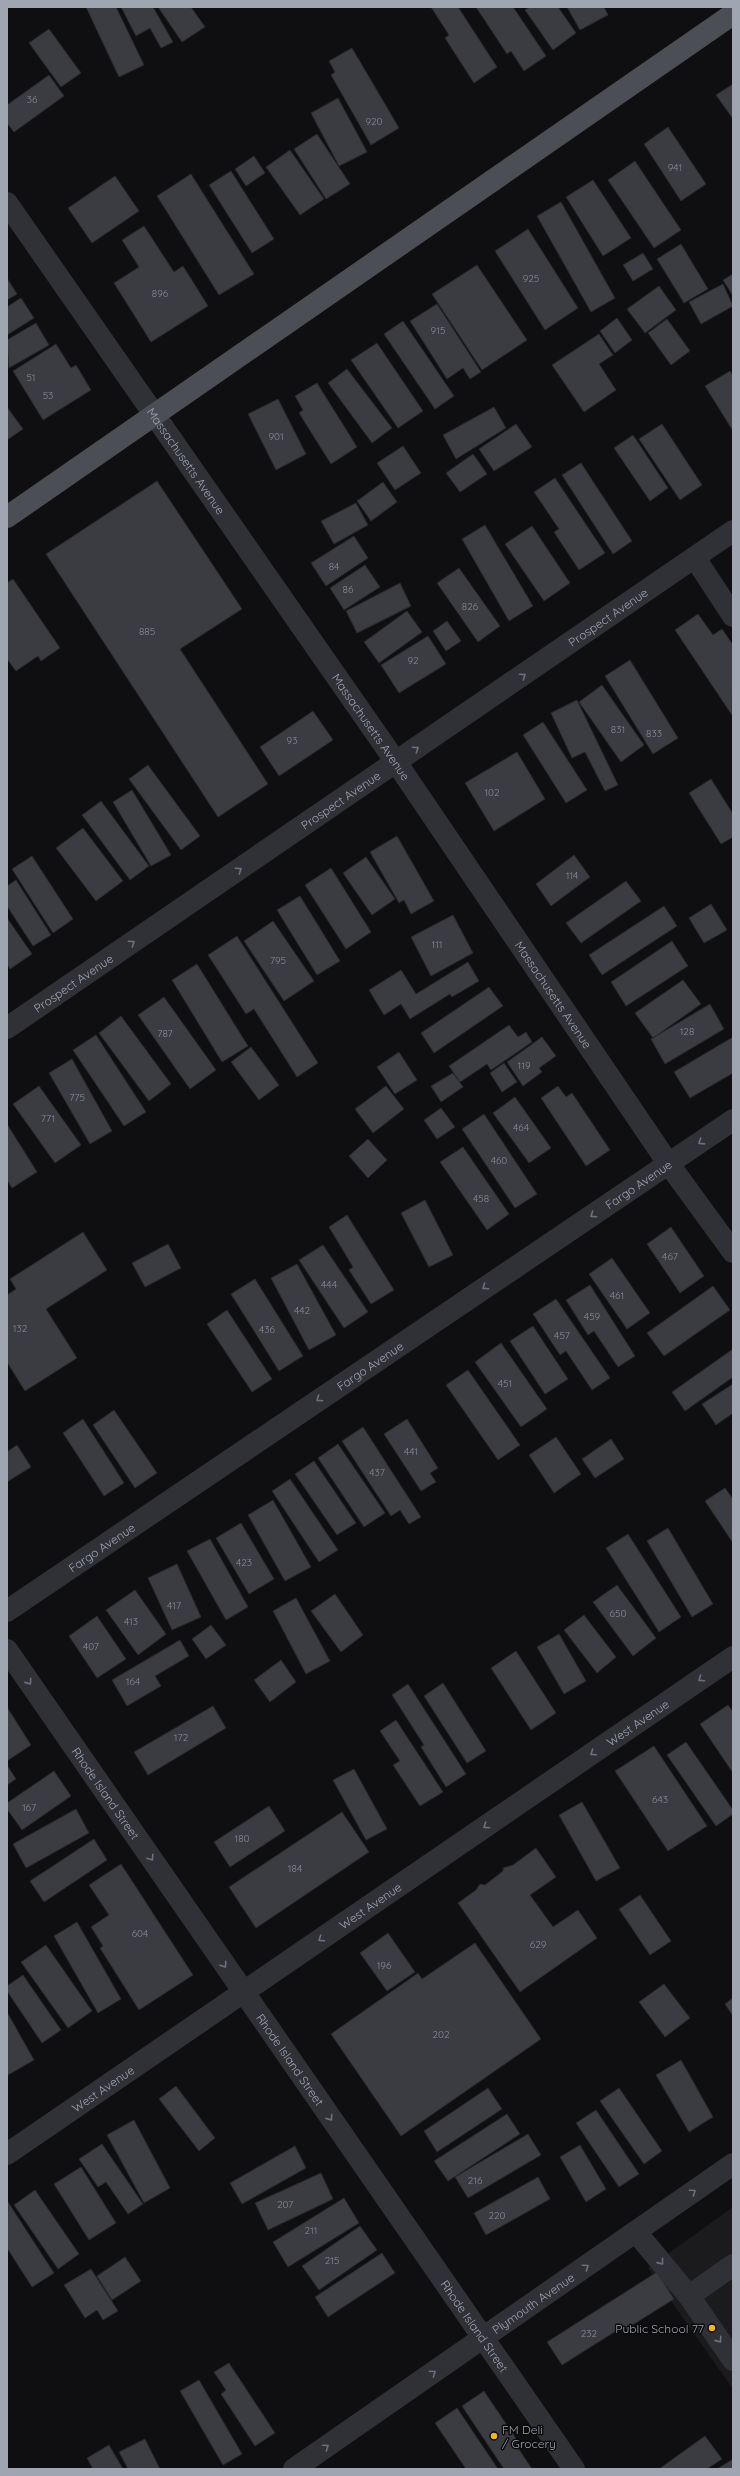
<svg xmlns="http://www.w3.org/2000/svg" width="740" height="2476" font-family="Quicksand,sans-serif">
	<rect width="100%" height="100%" fill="#0f0f11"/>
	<path fill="#1b1b1e" d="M733 2207V2389L648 2268Z"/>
	<path fill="#3b3c41" stroke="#29292d" d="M86 7H116L144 65 119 77Z
		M121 7H153L173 42 161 48 150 28 136 36Z
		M158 7H191L205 27 182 42Z
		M431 7H458L497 67 474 83 445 38 449 35Z
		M476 7H513L546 56 524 71 511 51 507 54Z
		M530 7H558L576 33 553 50 525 10Z
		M567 7H604L608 15 580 30Z
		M49 29 81 73 61 87 29 43Z
		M352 48 399 128 371 145 331 75 335 72 329 61Z
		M49 75 64 96 14 132 7 123V105Z
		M733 84V119L716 95Z
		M338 98 367 152 339 166 311 113Z
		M668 127 706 184 681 201 644 144Z
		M317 134 350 184 326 199 294 149Z
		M290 150 324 199 300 215 266 167Z
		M254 156 265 173 246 186 235 169Z
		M635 161 681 230 654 248 608 180Z
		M231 171 274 239 252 253 209 185Z
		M191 174 254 274 219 295 157 196Z
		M115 176 139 211 92 243 68 208Z
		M593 180 631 238 603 256 566 197Z
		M561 202 615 298 591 312 537 216Z
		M144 226 174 272 183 266 208 306 151 342 114 283 139 267 122 240Z
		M528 229 578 308 545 330 495 251Z
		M681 244 708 289 684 303 657 259Z
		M643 253 653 269 633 281 623 265Z
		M477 265 527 340 482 370 432 294Z
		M733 274V296L723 280Z
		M7 278 17 294 7 300Z
		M723 284 733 306 701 324 689 302Z
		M659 286 676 310 645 333 627 309Z
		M21 298 34 318 7 335V307Z
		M437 304 481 372 470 379 463 368 447 379 410 321Z
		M617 318 632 340 615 353 600 331Z
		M667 319 690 351 671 365 648 333Z
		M403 321 454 396 435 409 384 334Z
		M36 323 49 345 9 368 7 340Z
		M599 334 613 355 599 364 616 390 584 412 552 365Z
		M377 343 423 411 398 428 351 360Z
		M56 344 71 368 76 365 91 390 43 420 13 371Z
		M347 369 392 428 372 443 328 383Z
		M730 371 733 376V431L705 386Z
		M317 383 357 447 331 464 299 413 303 410 295 396Z
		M278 399 306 454 276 470 248 414Z
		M7 407 23 429 7 440Z
		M494 407 506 428 456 459 443 435Z
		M516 424 532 447 494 471 479 449Z
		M662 424 702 485 680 500 639 439Z
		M633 435 668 488 650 501 614 448Z
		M403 446 421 473 395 490 377 463Z
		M473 454 487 474 460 492 446 473Z
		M581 463 632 541 613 554 562 475Z
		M555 478 605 553 579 570 554 532 559 529 534 492Z
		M157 481 242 609 180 649 268 784 218 817 46 554Z
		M383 482 397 502 371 521 357 501Z
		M356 503 368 525 334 544 321 521Z
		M485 525 533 606 509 621 462 539Z
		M532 526 570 583 544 601 505 544Z
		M354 536 368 558 326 586 311 563Z
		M365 565 380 587 344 610 330 588Z
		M459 568 500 626 478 642 437 583Z
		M13 579 60 648 41 661 38 656 16 671 7 659V583Z
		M400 583 411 606 357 633 346 611Z
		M407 611 422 632 379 663 364 642Z
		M698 614 713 635 722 629 733 645 732 715 675 630Z
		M447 621 461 641 446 651 433 631Z
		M428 636 446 664 399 693 381 665Z
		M630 660 678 738 653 754 605 676Z
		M602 685 644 745 621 762 579 702Z
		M577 700 618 785 605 791 585 752 572 758 551 713Z
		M313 711 333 740 279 776 260 747Z
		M543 722 587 790 566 803 523 735Z
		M517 752 545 799 494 831 465 783Z
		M148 765 200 836 181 850 129 779Z
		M711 779 733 814V837L721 844 689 793Z
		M132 790 171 855 151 866 113 802Z
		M101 801 149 866 130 880 82 815Z
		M83 828 123 881 96 901 56 848Z
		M397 836 434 901 411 914 404 900 399 903 370 852Z
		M574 855 590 877 551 906 536 884Z
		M32 856 73 919 53 933 12 869Z
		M366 857 395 899 372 915 343 873Z
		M331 868 371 932 346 949 305 885Z
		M16 880 51 935 33 946 7 906V886Z
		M626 881 641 901 581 943 566 923Z
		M300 896 340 961 317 975 277 910Z
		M711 904 727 930 704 943 689 918Z
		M664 906 677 926 602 975 589 955Z
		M453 915 473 953 431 976 411 937Z
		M7 918 32 954 10 969 7 964Z
		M273 921 314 981 284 1001 244 941Z
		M237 936 318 1063 297 1077 254 1009 246 1014 208 955Z
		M672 941 688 966 626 1006 611 982Z
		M468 962 479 981 452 997 450 994 410 1019 401 1004 384 1015 369 990 401 970 416 994Z
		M197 964 248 1046 222 1062 172 980Z
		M683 980 701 1004 653 1038 635 1013Z
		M489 987 503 1006 434 1053 421 1033Z
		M164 997 216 1070 190 1089 138 1015Z
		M710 1004 724 1029 665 1064 651 1039Z
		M121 1016 171 1084 149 1101 99 1033Z
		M509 1025 518 1037 526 1032 532 1042 491 1070 487 1064 460 1082 449 1066Z
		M96 1035 146 1112 124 1126 73 1050Z
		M542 1037 556 1056 539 1068 542 1072 523 1086 507 1062Z
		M733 1037V1073L690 1098 674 1072Z
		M251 1047 279 1085 259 1100 231 1062Z
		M399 1052 417 1080 395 1094 377 1067Z
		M72 1059 112 1131 90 1144 49 1073Z
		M504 1063 517 1082 502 1092 490 1073Z
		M453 1073 463 1087 441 1102 431 1086Z
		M39 1086 81 1145 55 1163 13 1104Z
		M386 1086 404 1109 373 1133 355 1109Z
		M558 1086 566 1097 572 1093 610 1150 586 1166 541 1098Z
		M515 1097 551 1148 529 1163 493 1113Z
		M441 1108 455 1127 437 1139 424 1120Z
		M484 1114 537 1194 515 1208 462 1129Z
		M7 1124 37 1172 12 1188 7 1180Z
		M368 1139 387 1160 368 1178 349 1156Z
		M463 1147 509 1214 487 1230 440 1162Z
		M425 1200 453 1255 429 1267 401 1213Z
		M347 1215 394 1290 371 1304 349 1270 353 1267 329 1227Z
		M671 1227 704 1276 680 1293 647 1244Z
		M83 1232 107 1270 46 1309 77 1358 25 1391 7 1362V1295L16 1289 10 1279Z
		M168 1244 181 1268 145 1287 132 1263Z
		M323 1245 368 1312 344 1328 299 1260Z
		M612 1258 650 1313 627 1329 589 1274Z
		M297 1264 336 1335 309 1350 271 1278Z
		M255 1279 303 1356 279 1371 231 1294Z
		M590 1285 635 1356 618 1367 594 1331 588 1335 566 1300Z
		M713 1286 730 1310 664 1356 647 1333Z
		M556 1299 610 1378 592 1390 566 1351 560 1355 533 1314Z
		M227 1310 272 1379 252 1392 207 1324Z
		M533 1326 568 1379 545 1394 510 1341Z
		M501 1343 547 1409 521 1427 475 1362Z
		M733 1349V1377L685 1411 672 1392Z
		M468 1370 520 1445 498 1460 446 1385Z
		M733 1384V1413L716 1425 702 1404Z
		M114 1410 157 1473 135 1488 93 1425Z
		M83 1419 124 1483 104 1496 63 1433Z
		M407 1419 438 1468 430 1473 436 1482 421 1491 384 1434Z
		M363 1427 421 1517 409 1524 400 1510 391 1516 342 1441Z
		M556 1437 581 1474 554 1493 529 1455Z
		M611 1439 624 1459 595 1478 582 1459Z
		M338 1444 385 1513 364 1527 318 1458Z
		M17 1445 31 1467 7 1482V1452Z
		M314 1461 356 1523 337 1535 295 1474Z
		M290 1479 338 1550 319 1562 272 1491Z
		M725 1488 733 1499V1543L705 1501Z
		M273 1500 311 1567 285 1581 248 1515Z
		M241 1523 274 1579 249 1594 216 1538Z
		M668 1528 713 1604 692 1617 647 1541Z
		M628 1534 681 1617 659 1632 606 1548Z
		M210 1539 248 1607 226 1620 187 1551Z
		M177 1564 201 1617 172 1630 148 1578Z
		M617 1585 656 1638 633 1656 593 1602Z
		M135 1590 166 1634 138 1655 106 1610Z
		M335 1594 363 1635 341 1652 311 1611Z
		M296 1598 330 1661 306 1674 273 1611Z
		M584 1615 616 1657 597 1673 564 1630Z
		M97 1616 126 1659 97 1678 69 1636Z
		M211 1625 226 1645 206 1659 192 1639Z
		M559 1634 586 1681 564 1694 537 1647Z
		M180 1640 189 1656 155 1676 161 1686 127 1706 112 1680Z
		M516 1651 556 1713 531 1730 491 1668Z
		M281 1660 296 1682 270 1702 254 1680Z
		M443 1683 486 1751 467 1763 424 1696Z
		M408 1684 466 1774 446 1787 421 1747 424 1745 392 1695Z
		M728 1705 733 1712V1773L700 1724Z
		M213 1706 226 1728 148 1775 134 1752Z
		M7 1707 31 1745 7 1761Z
		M396 1720 443 1792 420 1806 393 1765 400 1761 380 1731Z
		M686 1742 733 1810V1814L716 1826 667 1755Z
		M654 1746 707 1826 668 1851 615 1771Z
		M7 1765 16 1779 7 1785Z
		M354 1769 387 1829 366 1840 333 1780Z
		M54 1771 71 1796 22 1830 7 1809V1803Z
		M582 1802 620 1868 596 1881 559 1815Z
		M269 1806 285 1831 230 1867 214 1842Z
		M76 1809 89 1833 26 1868 13 1844Z
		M342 1812 369 1852 256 1928 229 1887Z
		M94 1839 107 1860 44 1902 30 1881Z
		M536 1848 556 1877 530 1895 553 1927 578 1910 597 1938 520 1992 458 1903 476 1890 480 1884 485 1885 503 1871V1868L513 1865Z
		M121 1864 193 1975 139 2010 100 1948 103 1946 91 1927 109 1915 89 1885Z
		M640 1895 671 1941 650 1955 619 1909Z
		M77 1922 121 1999 98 2013 54 1936Z
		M388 1933 415 1972 387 1991 360 1953Z
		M475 1943 541 2039 401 2136 331 2034 418 1973 422 1979Z
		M46 1945 92 2011 68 2028 21 1962Z
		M23 1975 61 2030 42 2043 7 1991V1986Z
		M664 1984 690 2018 665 2037 639 2002Z
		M733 1998V2016L725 2004Z
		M7 2012 34 2060 8 2075 7 2073Z
		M681 2060 713 2117 689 2132 656 2075Z
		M176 2086 215 2138 199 2151 159 2099Z
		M488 2088 502 2109 437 2152 424 2131Z
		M619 2088 662 2151 644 2164 600 2101Z
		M596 2110 639 2174 619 2187 576 2123Z
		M507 2114 520 2134 448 2181 434 2161Z
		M134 2120 170 2188 144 2203 107 2135Z
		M528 2134 541 2155 468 2198 455 2177Z
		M102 2144 143 2204 128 2214 106 2182 98 2187 79 2159Z
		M580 2145 606 2189 586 2202 560 2157Z
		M295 2146 306 2168 242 2204 230 2183Z
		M81 2167 116 2223 89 2240 54 2184Z
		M321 2173 333 2199 268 2230 255 2203Z
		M538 2177 550 2199 486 2235 474 2213Z
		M35 2190 79 2254 58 2269 14 2205Z
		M344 2198 359 2223 288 2267 273 2242Z
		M8 2202 54 2273 32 2287 7 2248Z
		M360 2226 377 2250 319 2290 302 2266Z
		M382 2253 395 2273 328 2317 315 2297Z
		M125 2257 141 2281 112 2300 97 2276Z
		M91 2269 118 2311 103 2320 97 2310 85 2318 64 2285Z
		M657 2272 674 2299 626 2329 624 2326 562 2365 547 2342Z
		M229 2363 275 2433 255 2446 221 2394 226 2390 214 2372Z
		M199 2380 242 2454 223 2465 180 2391Z
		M484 2391 519 2443 516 2445 532 2469H504L462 2406Z
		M457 2408 498 2469H466L435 2423Z
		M705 2436 722 2459 707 2469H659Z
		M145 2439 160 2469H128L119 2452Z
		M109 2445 123 2469H93L87 2458Z
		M733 2459V2469H717Z"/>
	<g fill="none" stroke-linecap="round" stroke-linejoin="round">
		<g stroke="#303136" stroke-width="22">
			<path id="s1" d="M7 203 396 762 668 1163 733 1252"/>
			<path d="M695 558 733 616"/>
			<path id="s2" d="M7 1028 733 531"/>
			<path id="s3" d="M7 1611 733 1120"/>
			<path id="s4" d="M7 1650 574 2469"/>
			<path id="s5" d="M7 2154 733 1657"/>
			<path d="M636 2232 689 2296 733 2265"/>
			<path d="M689 2296 733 2360"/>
			<path id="s6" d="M294 2469 733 2164"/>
		</g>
		<path stroke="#4c4e55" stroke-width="22" d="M7 517 733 14"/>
	</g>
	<defs><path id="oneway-chevron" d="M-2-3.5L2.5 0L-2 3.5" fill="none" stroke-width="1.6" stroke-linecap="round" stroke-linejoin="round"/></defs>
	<g stroke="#6e717a">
		<use href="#oneway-chevron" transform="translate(523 676) rotate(-34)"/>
		<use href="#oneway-chevron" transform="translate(416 749) rotate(-34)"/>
		<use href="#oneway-chevron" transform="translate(239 870) rotate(-34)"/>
		<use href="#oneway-chevron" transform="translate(132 943) rotate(-34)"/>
		<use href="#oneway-chevron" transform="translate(701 1142) rotate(147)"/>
		<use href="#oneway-chevron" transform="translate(593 1215) rotate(146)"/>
		<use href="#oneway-chevron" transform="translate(485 1287) rotate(146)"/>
		<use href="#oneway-chevron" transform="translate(319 1399) rotate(146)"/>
		<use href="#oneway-chevron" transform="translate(701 1679) rotate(146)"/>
		<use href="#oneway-chevron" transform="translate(29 1682) rotate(55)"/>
		<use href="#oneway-chevron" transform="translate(593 1753) rotate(146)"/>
		<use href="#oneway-chevron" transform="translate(486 1826) rotate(146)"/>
		<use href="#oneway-chevron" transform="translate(151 1858) rotate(56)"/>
		<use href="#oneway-chevron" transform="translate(321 1939) rotate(146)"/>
		<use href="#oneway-chevron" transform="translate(224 1965) rotate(56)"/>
		<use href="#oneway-chevron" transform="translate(330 2118) rotate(55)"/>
		<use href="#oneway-chevron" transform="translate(693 2192) rotate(-35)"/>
		<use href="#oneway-chevron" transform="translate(661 2262) rotate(51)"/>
		<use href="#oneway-chevron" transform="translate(586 2267) rotate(-35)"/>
		<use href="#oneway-chevron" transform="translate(719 2340) rotate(55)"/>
		<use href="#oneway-chevron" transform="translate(433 2373) rotate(-35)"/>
		<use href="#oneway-chevron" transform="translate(326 2447) rotate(-35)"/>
	</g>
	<g fill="#f3b524" stroke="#0a0a0b" stroke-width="1.5">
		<circle cx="712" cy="2328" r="4"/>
		<circle cx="494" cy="2436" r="4"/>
	</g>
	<g text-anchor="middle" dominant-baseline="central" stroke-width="3" stroke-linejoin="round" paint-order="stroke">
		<g font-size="10" fill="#878b96">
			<text x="32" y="99">36</text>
			<text x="374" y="121">920</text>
			<text x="675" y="167">941</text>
			<text x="531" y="278">925</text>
			<text x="160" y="293">896</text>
			<text x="438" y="330">915</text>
			<text x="31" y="377">51</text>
			<text x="48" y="395">53</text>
			<text x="276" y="436">901</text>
			<text x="334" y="566">84</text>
			<text x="348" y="589">86</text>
			<text x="470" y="606">826</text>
			<text x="147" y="631">885</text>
			<text x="413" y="660">92</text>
			<text x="618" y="729">831</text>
			<text x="654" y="733">833</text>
			<text x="292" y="740">93</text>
			<text x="492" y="792">102</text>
			<text x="572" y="875">114</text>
			<text x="437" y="944">111</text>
			<text x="278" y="960">795</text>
			<text x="687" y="1031">128</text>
			<text x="165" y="1033">787</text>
			<text x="524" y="1065">119</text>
			<text x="77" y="1097">775</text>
			<text x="48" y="1118">771</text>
			<text x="521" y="1127">464</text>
			<text x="499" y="1160">460</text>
			<text x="481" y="1198">458</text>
			<text x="670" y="1256">467</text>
			<text x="329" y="1284">444</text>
			<text x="617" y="1295">461</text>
			<text x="302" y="1310">442</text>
			<text x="592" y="1316">459</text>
			<text x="20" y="1328">132</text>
			<text x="267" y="1329">436</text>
			<text x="562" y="1335">457</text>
			<text x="505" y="1383">451</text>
			<text x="411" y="1451">441</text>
			<text x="377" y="1472">437</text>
			<text x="244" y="1562">423</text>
			<text x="174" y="1605">417</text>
			<text x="618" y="1613">650</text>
			<text x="131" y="1621">413</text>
			<text x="91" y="1646">407</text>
			<text x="133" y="1681">164</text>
			<text x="181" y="1737">172</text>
			<text x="660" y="1799">643</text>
			<text x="29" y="1807">167</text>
			<text x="242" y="1838">180</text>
			<text x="295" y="1868">184</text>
			<text x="140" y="1933">604</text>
			<text x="538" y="1944">629</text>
			<text x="384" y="1965">196</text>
			<text x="441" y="2034">202</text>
			<text x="475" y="2180">216</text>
			<text x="285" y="2204">207</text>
			<text x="497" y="2215">220</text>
			<text x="311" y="2230">211</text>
			<text x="332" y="2260">215</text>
			<text x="589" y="2333">232</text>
		</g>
		<g font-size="12" fill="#a0a5b2" stroke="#0a0a0b">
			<text stroke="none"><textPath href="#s1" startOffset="314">Massachusetts Avenue</textPath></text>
			<text stroke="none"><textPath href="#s2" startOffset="728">Prospect Avenue</textPath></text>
			<text stroke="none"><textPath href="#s1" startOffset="638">Massachusetts Avenue</textPath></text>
			<text stroke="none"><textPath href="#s2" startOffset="404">Prospect Avenue</textPath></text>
			<text stroke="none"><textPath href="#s2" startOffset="80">Prospect Avenue</textPath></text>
			<text stroke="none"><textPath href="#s1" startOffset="962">Massachusetts Avenue</textPath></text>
			<text stroke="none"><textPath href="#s3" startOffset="762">Fargo Avenue</textPath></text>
			<text stroke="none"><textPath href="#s3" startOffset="438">Fargo Avenue</textPath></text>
			<text stroke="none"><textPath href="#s3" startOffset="114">Fargo Avenue</textPath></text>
			<text stroke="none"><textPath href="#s5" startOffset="764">West Avenue</textPath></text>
			<text stroke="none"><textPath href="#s4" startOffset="174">Rhode Island Street</textPath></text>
			<text stroke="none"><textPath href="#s5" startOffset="440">West Avenue</textPath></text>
			<text stroke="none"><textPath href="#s4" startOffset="498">Rhode Island Street</textPath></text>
			<text stroke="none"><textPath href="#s5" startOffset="116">West Avenue</textPath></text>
			<text stroke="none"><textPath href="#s6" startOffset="291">Plymouth Avenue</textPath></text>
			<text stroke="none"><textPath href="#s4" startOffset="822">Rhode Island Street</textPath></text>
		</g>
		<g font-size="12" fill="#a0a5b2" stroke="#0a0a0b" text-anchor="end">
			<text x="704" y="2328">Public School 77</text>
			<text x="502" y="2429" text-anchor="start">FM Deli<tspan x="502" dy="14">/ Grocery</tspan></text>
		</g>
	</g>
	<rect width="740" height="2476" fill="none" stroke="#a0a5b2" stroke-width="16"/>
</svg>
